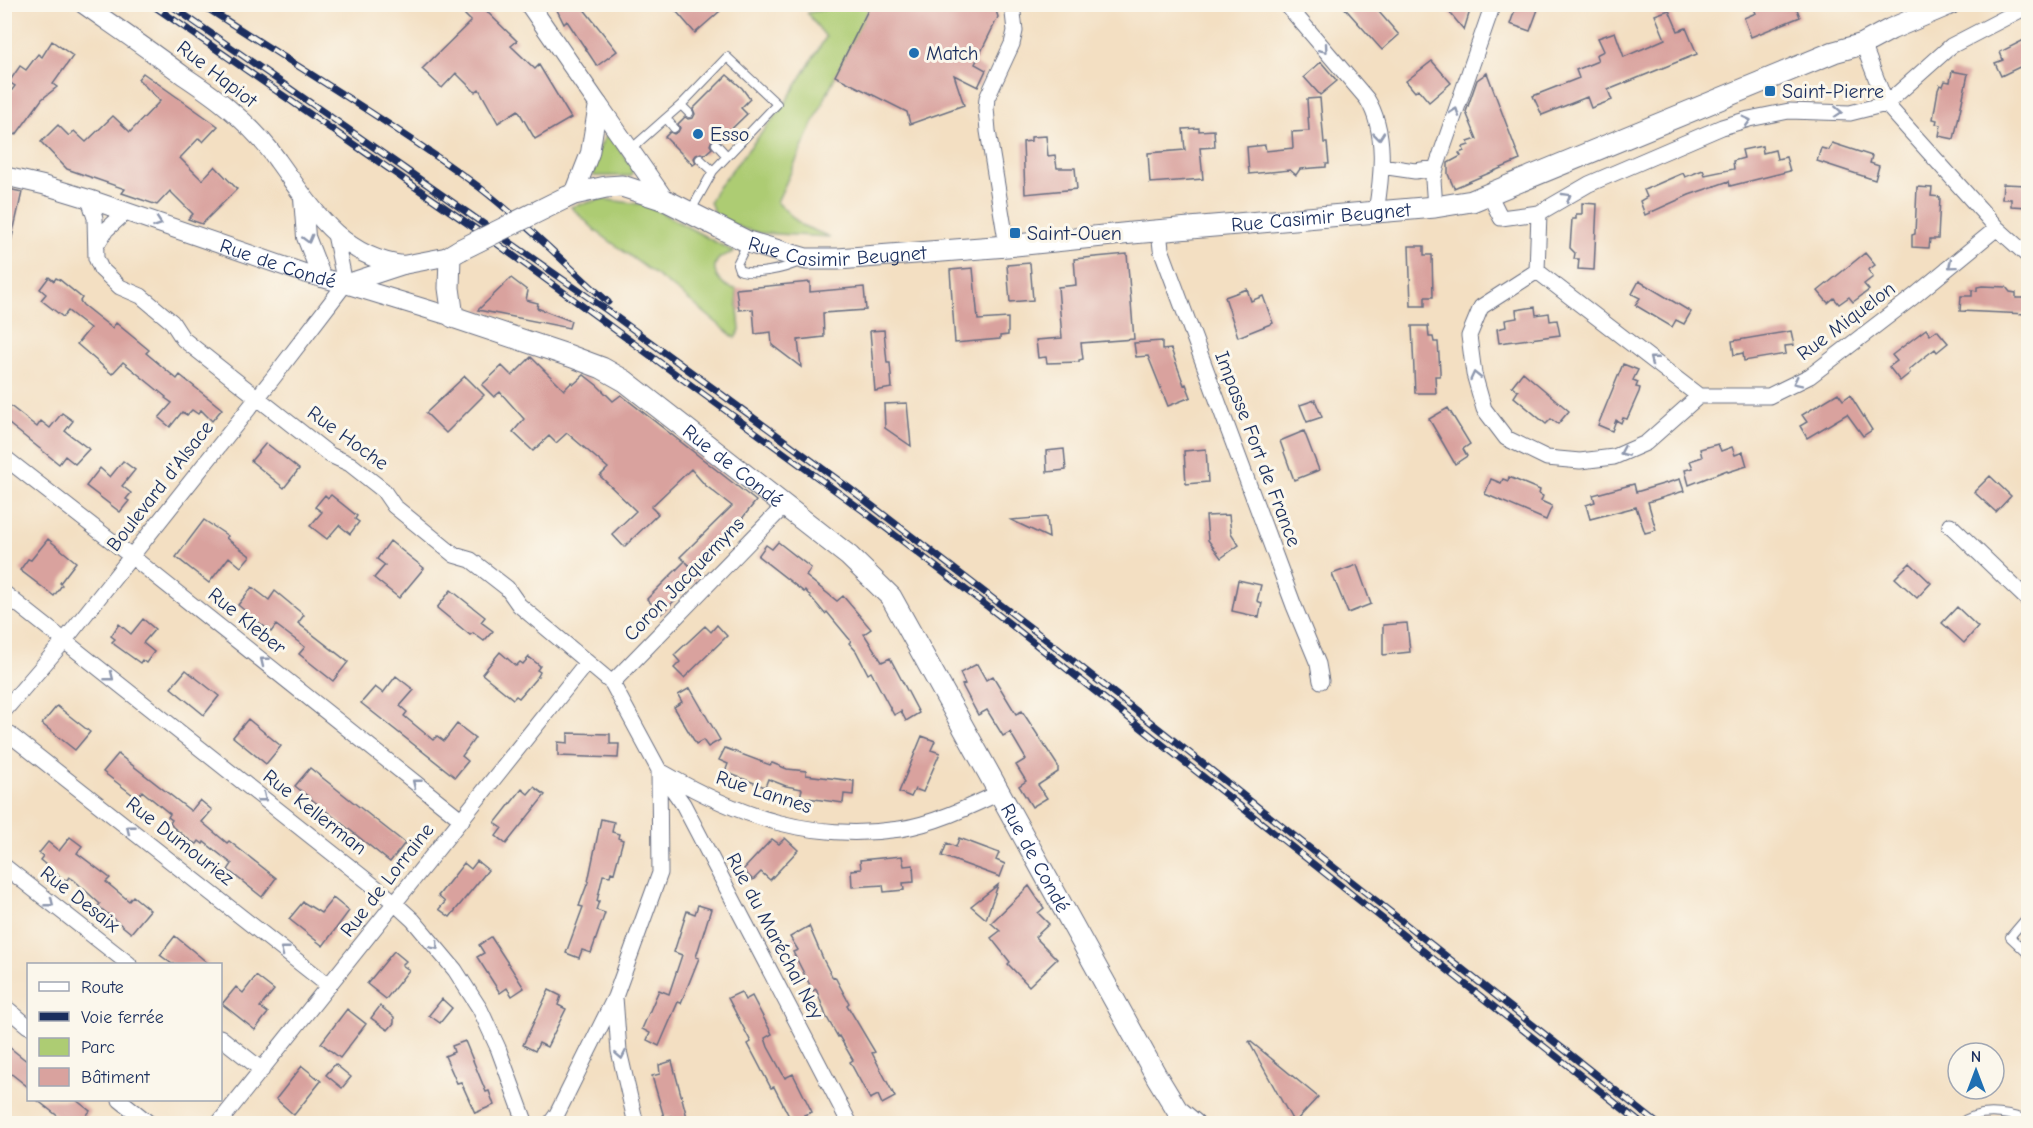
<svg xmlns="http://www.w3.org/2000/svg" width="2033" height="1128" font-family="'Comic Neue',sans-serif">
	<rect width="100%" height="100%" fill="#fbf7ec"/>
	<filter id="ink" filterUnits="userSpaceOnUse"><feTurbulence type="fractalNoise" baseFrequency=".0167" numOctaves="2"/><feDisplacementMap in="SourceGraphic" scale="12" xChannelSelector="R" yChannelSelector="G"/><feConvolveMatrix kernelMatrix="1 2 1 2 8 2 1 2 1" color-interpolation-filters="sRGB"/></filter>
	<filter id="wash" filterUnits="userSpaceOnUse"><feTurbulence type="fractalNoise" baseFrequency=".008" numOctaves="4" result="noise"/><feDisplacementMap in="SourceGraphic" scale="24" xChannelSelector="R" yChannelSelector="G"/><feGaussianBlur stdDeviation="1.35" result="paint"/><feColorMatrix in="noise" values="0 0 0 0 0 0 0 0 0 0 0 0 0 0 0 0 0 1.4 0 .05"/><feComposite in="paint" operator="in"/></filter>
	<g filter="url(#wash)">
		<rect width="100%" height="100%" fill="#f3dfc2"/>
		<path fill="#adcc73" stroke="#647e68" stroke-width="1.5" d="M845 5H871L833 81 777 202 801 225 830 237 759 233 741 228 716 216 710 202 715 191 784 105 826 37 807 13Z
			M607 136H610L632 167V174L630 176H594L592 172C596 161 598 144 607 136Z
			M601 199 647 205 734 252C729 254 720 256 717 261 709 274 725 288 736 289L740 330 735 338 683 295 596 231 571 207Z"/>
		<g id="blocks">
			<path fill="#d9a29e" d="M454 4H479L517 41 511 46 535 69 539 65 571 118 535 139 518 110 498 123 479 89 475 92 456 73 442 88 422 69 471 21Z
				M554 4H587L583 8 617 51 597 66 567 21 564 24Z
				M670 4H728L695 33Z
				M871 4H994L998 17 975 64 986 70 978 87 954 75 964 105 910 124 907 112 835 76Z
				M1341 4H1372L1399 35 1382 50Z
				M1443 4H1472L1464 30 1455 19Z
				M1517 4H1540L1530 31 1510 24Z
				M1763 4H1795L1800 17 1751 37 1744 18 1756 13 1754 9Z
				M1669 10 1678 31 1686 28 1697 54 1608 90 1612 100 1591 108 1587 97 1542 115 1533 96 1579 78 1576 70 1598 61 1596 55 1604 51 1598 38 1615 32 1624 57 1665 39 1655 15Z
				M2028 38V63L2001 76 1995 63 2003 60 2000 52Z
				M52 41 73 56 53 84 57 87 42 99 16 135 4 126V101L15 86 9 82 20 66 26 70 38 54 42 57Z
				M1432 61 1451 83 1429 102 1418 89 1415 92 1406 81Z
				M1321 62 1337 81 1320 95 1304 77Z
				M1952 71 1968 74 1954 139 1939 136 1941 125 1936 124 1937 120 1933 119 1938 90 1940 85 1943 86 1945 81 1950 82Z
				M143 73 218 126 203 142 199 138 180 158 202 180 215 166 237 189 202 224 188 219 193 214 170 191 157 205 122 193 125 189 67 169 41 142 58 125 69 136 74 131 86 142 113 116 130 132 160 101 138 79Z
				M1487 73 1520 160 1454 188 1448 174V163L1461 156 1459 153 1464 151 1463 147 1469 145 1468 142 1477 139 1466 112 1477 80Z
				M727 75 742 88 750 99 741 108 747 114 720 140 715 138 712 140 710 145 712 148 704 155 701 153 696 155 694 158 696 163 693 165 665 137 670 132 674 134 678 132 680 128 678 124 685 117 688 119 693 118 695 114 693 109Z
				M1320 98 1324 143H1327L1329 164H1326V167L1300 169 1296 175 1290 170 1249 174 1247 147 1265 145 1266 151 1293 148 1292 132 1309 131 1307 99Z
				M1199 128V131L1214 130 1215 147 1200 148 1203 179 1150 183 1148 153 1185 150 1183 129Z
				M1046 136 1048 156 1055 155 1057 168H1075L1077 189 1025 194 1023 142 1031 141V137Z
				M1832 143 1872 156 1870 163 1879 166 1875 180 1817 161 1821 148 1829 150Z
				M1762 146 1763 153 1775 150 1777 159 1786 157 1790 171 1730 186 1729 181 1689 195 1645 215 1640 201 1647 197 1644 190 1683 173 1685 177 1703 170 1705 175 1734 169 1733 161 1744 158 1742 150Z
				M2003 184 2028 185V207L2011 206V199H2002Z
				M1917 187 1932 188 1931 196 1940 197 1938 239H1930L1929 248 1912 247V235L1915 234Z
				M4 188 22 192 11 242 4 241Z
				M1582 203 1597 204 1594 270 1578 269 1579 259H1574L1575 253 1570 248 1572 219H1576V214H1582Z
				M1409 246H1424V255H1432L1433 297H1425V306H1411Z
				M1865 253 1875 265 1868 270 1873 277 1864 284 1869 290 1853 302 1849 297 1839 304 1834 298 1828 303 1818 291Z
				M1127 254 1134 339 1081 343 1083 359 1079 360V362L1047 363 1046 357 1038 358 1036 340 1062 338 1058 287 1076 285 1074 259Z
				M1030 263 1033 300 1010 302 1007 265Z
				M973 268 978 320 1008 318V335L1000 336V339L955 343 950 270Z
				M49 277 54 281 56 278 60 280 82 298 80 301 83 305 112 328 116 323 149 350 146 353 177 379 180 375 222 409 212 421 201 410 198 414 192 410 187 415 182 412 170 427 159 418 172 403 165 398 166 397 123 362 112 374 77 344 90 328 68 311 63 317 41 300 46 294 40 289Z
				M511 278 528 291 526 300 538 303 537 308 571 321 569 328 478 310Z
				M1639 281 1691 312 1684 324 1676 320 1672 327 1635 305 1640 298 1632 294Z
				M810 282V292L864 287 866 310 823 313 824 337 798 340 801 367 772 345 771 332 755 334 753 309 739 310 736 289Z
				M1982 286 2006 287 2010 292 2016 293V298H2027V314L1960 311 1961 296H1972V290L1977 291V287Z
				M1247 289 1251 301 1263 296 1273 323 1238 337 1225 297Z
				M1535 307 1536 315 1549 313 1550 321 1557 320 1560 335 1499 343 1497 329 1506 327 1505 320 1517 318 1516 310Z
				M1412 326H1428L1429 337H1433L1434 342H1438L1440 371V376H1435L1436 393H1415Z
				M1926 329 1930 335 1937 330 1948 343 1937 352 1935 349 1922 359 1909 370 1910 373 1900 381 1889 367 1897 361 1892 355Z
				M884 330 887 363H890L892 388 875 391 870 331Z
				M1791 331 1794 345 1785 346 1786 354 1744 361 1743 353 1734 355 1732 341Z
				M1162 341V350L1171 349 1184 385 1186 384 1191 397 1168 406 1148 356 1136 357 1134 343Z
				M531 357 564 390 572 382 574 384 584 375 598 386 613 401 621 395 756 501 729 535 694 569 686 562 699 576 661 614 647 599 685 561 680 557 732 506 705 485 691 469 651 507 658 514 624 547 612 534 636 511 600 476 608 468 567 433 556 443 549 436 533 451 513 432 524 419 500 392 494 397 482 385 502 366 512 376Z
				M1623 364 1638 370 1633 380 1638 382 1636 387 1640 388 1639 392 1627 419 1623 418 1621 423 1616 420 1612 431 1598 425Z
				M1523 372 1569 411 1558 424 1551 419 1546 424 1514 397 1518 391 1512 386Z
				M465 376 484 395 446 433 426 413Z
				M1838 393 1843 400 1850 395 1872 430 1863 436 1847 414 1807 438 1800 426 1807 422 1802 415Z
				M1315 400 1322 417 1307 422 1300 405Z
				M4 401 37 427 41 421 50 428 62 413 73 421 65 431 89 449 75 464 65 456 59 464 4 420Z
				M907 403 911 446 885 428 884 404Z
				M1448 408 1470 444 1463 449 1467 456 1455 464 1429 419Z
				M1304 431 1319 470 1294 480 1280 441Z
				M266 443 299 469 284 488 251 461Z
				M1718 444 1721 451 1732 447 1735 455 1743 452 1747 466 1728 472 1727 470 1689 485 1685 470 1693 468 1690 461 1702 457 1700 449Z
				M1064 449 1066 470 1047 472 1046 451Z
				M1206 449 1208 482 1186 484 1184 451Z
				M123 461 135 470 122 486 131 493 126 499 129 501 120 512 86 486 100 468 110 477Z
				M1990 476 2011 496 1996 512 1974 492Z
				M1509 477 1540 490 1539 494 1543 496 1541 501 1552 506 1546 520 1485 494 1491 479 1501 483 1503 479 1508 481Z
				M1680 479 1684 491 1648 502 1656 530 1645 533 1636 507 1590 519 1586 505 1595 502 1593 495 1634 484 1636 492Z
				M325 495 328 498 331 495 357 516 355 519 359 522 350 534 339 525 327 539 310 526 322 512 315 507Z
				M1229 515 1231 533 1239 545 1221 558 1208 540 1206 516Z
				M1047 517 1049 538 1011 520Z
				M204 520 228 536 226 538 250 556 241 567 229 557 209 583 176 557Z
				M48 539 76 562 60 583 62 585 54 596 20 570 28 559 31 560Z
				M390 541 424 568 399 598 374 578 385 565 377 559Z
				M778 542 811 568 806 576 837 601 843 596 871 629 864 634 882 662 890 658 919 713 906 721 901 711 894 715 871 672 868 674 856 651 849 643 851 641 827 612 825 614 805 590 804 592 758 556 766 545 772 549Z
				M1910 563 1931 583 1917 598 1895 578Z
				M1357 565 1371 604 1348 613 1332 574Z
				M1238 580 1261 585 1257 601 1262 603 1259 617 1232 611Z
				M252 587 269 600 275 591 304 615 298 623 348 662 333 681 299 654 305 647 276 625 271 632 238 605Z
				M451 590 485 617 481 622 493 631 484 641 473 633 470 635 437 608Z
				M1957 607 1978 627 1964 643 1942 623Z
				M143 619 155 629 143 643 154 652 146 663 142 660 140 663 115 645 112 642 115 639 111 636 119 624 131 634Z
				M1407 623 1410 652 1383 655V625Z
				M717 625 727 636 684 678 674 668 680 662 674 655 705 626 711 632Z
				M500 652 516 666 520 662 523 664 529 657 540 666 537 670 540 672 538 676 519 698 516 696 513 699 482 674Z
				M977 664 986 680 993 676 1016 714 1022 711 1058 766V772L1038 785 1047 798 1032 807 1019 786 1026 781 1016 765 1026 759 1010 732 1003 736 987 710 978 715 962 685 965 684 960 673Z
				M186 670 219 696 204 715 171 688Z
				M396 676 414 690 400 706 407 712 404 716 433 740 437 736 444 741 457 724 475 738 462 756 468 761 455 777 361 703 375 687 383 693Z
				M690 688 720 740 708 747 703 740 696 744 674 707 682 702 678 695Z
				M57 706 90 732 75 750 42 724Z
				M248 719 281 746 266 764 233 737Z
				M568 733 610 734V744H619L618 758 558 756V742L568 743Z
				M922 736 935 741 931 750 940 753 923 792 915 789 911 797 899 792Z
				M725 748 770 765 772 763 787 769 806 771V775L854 781 853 795 844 794 843 803 800 797 802 789 786 786 768 779 765 787 725 772 728 764 719 760Z
				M118 754 191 811 200 800 212 810 202 822 227 843 229 841 276 878 262 897 228 870 232 864 204 842 203 844 199 841 197 844 192 842 173 827 170 823 172 820 168 817 170 814 142 791 137 798 103 772Z
				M310 768 405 843 390 862 295 786Z
				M534 787 545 795 506 844 496 836 502 828 495 823 522 789 528 794Z
				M601 819 614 822 612 832 619 834 618 838 623 840 614 873 611 872 610 876 603 875 597 901H599L596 910 605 913 591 953 582 950 579 958 566 953 583 907 579 906 588 882Z
				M70 837 82 846 77 853 110 878 106 882 129 901 133 896 150 910 131 933 98 906 100 904 74 880 69 877 67 880 63 879 40 860 43 856 39 853 48 842 59 851Z
				M785 838 798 850 770 880 761 872 753 880 743 870 772 839 779 844Z
				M959 838 999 853 996 860 1005 864 1000 877 942 856 947 843 956 847Z
				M902 856 904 866 913 865 914 882 903 883 904 890 884 892 883 885 852 887 851 870 861 869 860 860Z
				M477 861 488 870 450 917 439 909 445 902 438 896 464 863 471 869Z
				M998 885 986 919 971 906Z
				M1029 886 1044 908 1038 913 1049 924 1035 937 1057 959 1029 986 1008 964 1010 962 991 938 1000 931 991 923Z
				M333 898 349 911 323 946 289 919 303 902 321 913Z
				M698 905 711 909 696 957 699 958 681 1003 678 1002 659 1046 647 1040 650 1033 642 1029 659 990 669 994 682 955 674 952 687 911 695 914Z
				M809 926 824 961 833 978 835 977 849 1003 847 1005 875 1052 872 1053 895 1097 882 1104 878 1095 870 1099 850 1062 853 1060 839 1036 838 1037 826 1016 816 989 813 991 793 952 798 950 790 937Z
				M175 936 209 964H172L160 955Z
				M491 937 524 988 512 996 507 988 500 993 477 957 484 953 479 945Z
				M394 951 406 961 402 965 409 970 386 999 367 984Z
				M256 976 274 990 260 1007 268 1013 255 1030 222 1004 236 987 243 993Z
				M549 990 561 996 558 1005 566 1009 547 1047 539 1043 535 1051 523 1045Z
				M741 992 745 1000 752 996 772 1034 765 1038 768 1047 785 1078 793 1074 812 1112 804 1115 808 1124H793L774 1087 771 1088 748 1044 751 1042 728 998Z
				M442 999 452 1008 440 1023 429 1015Z
				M380 1006 394 1017V1023L388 1030 371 1018Z
				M347 1009 366 1024 340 1058 321 1043Z
				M465 1041 486 1092 489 1091 494 1105 475 1113 461 1082 457 1083 445 1056 454 1052 452 1046Z
				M1250 1041 1318 1097 1294 1123 1249 1042Z
				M4 1043 28 1062V1087L4 1068Z
				M672 1061 688 1121 676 1124H673L671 1116 664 1117 652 1076 660 1074 659 1065Z
				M335 1064 351 1077 342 1088 326 1075Z
				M302 1066 321 1081 294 1115 276 1099Z
				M37 1100H76L90 1111 80 1124H68Z"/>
		</g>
	</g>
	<g filter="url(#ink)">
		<use href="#blocks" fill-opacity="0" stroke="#676d81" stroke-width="1.5"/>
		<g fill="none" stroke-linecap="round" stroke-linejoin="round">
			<g stroke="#676d81" stroke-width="10">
				<path id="service" d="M681 105 727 57 777 104 713 171
					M666 118 681 105 689 113
					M716 144 727 156
					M631 149 666 118 674 128
					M690 212 713 171 700 159
					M748 242 737 264 739 270C753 276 785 269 799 262
					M2028 916 2010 937 2028 954
					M1959 1124C1978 1108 2007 1113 2028 1120"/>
			</g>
			<g stroke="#676d81" stroke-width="17">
				<path id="minor" d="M1286 4 1367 99C1387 131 1382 176 1376 212
					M1863 44 1886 104 1997 228 2028 256
					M1381 166 1415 171 1436 168
					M1489 194 1501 218 1539 213
					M89 199 95 218 96 258 101 269 120 287 141 296 172 322 183 339 330 455 350 464 383 490 394 506 454 555 471 560 507 588 519 605 612 683 659 770 660 873 615 997 557 1114 550 1124
					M1435 207 1433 180 1436 168 1493 4
					M1159 231 1161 249 1294 606 1318 664 1321 681
					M96 246 106 230 126 212
					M1007 246 988 131 986 108 987 98 1012 44 1015 31 1012 4
					M1537 271 1481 307 1469 336 1474 374 1484 409 1506 438 1547 458 1580 461 1614 457 1646 443 1699 396H1769L1810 376 1913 297 1997 228
					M1699 396 1537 271 1539 213 1589 184 1722 127 1749 119 1789 111 1850 113 1886 104 1951 46 2028 6
					M4 457 131 556 462 820
					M1950 525 2028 600
					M4 593 389 898 413 920 455 970 480 1009 498 1048 526 1124
					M612 683 785 505
					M4 711 65 640 273 378 345 284 335 234
					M4 730 329 986
					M659 770 683 804 850 1124
					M664 773C740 817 812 842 900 829 933 824 969 807 999 793
					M4 866 129 964
					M615 997 619 1051 636 1124
					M4 1006 28 1026
					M220 1037 262 1070
					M120 1100 150 1124
					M218 1124 587 662"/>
			</g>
			<g stroke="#676d81" stroke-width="20">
				<g id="tertiary">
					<path d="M83 4C117 28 151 51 184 76 199 86 214 96 228 108 246 123 265 142 278 161 312 208 340 257 403 265"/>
					<path d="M529 4 598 104 590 153 574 194"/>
					<path d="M598 104 665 200"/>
					<path id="s1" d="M4 176 43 185 89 199 304 273 345 284 453 317"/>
					<path d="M303 198 306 237 322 278"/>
					<path d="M345 284 403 265 450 256"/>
				</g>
			</g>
			<g stroke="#676d81" stroke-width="23">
				<g id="secondary">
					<path id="s2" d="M565 198 574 194 606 187 622 186 665 200 748 242 806 259H838L1007 246 1132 233 1435 207 1472 201 1834 52 1863 44 1891 29 1950 4"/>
					<path id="s3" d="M460 250 450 256 449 288 453 317 570 356 602 368 625 381 849 556 891 597 1157 1077 1177 1110 1194 1124"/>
				</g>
			</g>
			<use href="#service" stroke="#fff" stroke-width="8"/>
			<use href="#minor" stroke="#fff" stroke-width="15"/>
			<use href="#tertiary" stroke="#fff" stroke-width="18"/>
			<use href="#secondary" stroke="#fff" stroke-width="21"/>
			<g stroke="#1b2f5e" stroke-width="7">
				<path id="rail" d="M151 4 496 243 865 512 1005 620 1642 1124
					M169 4 608 311 849 488 1057 648 1658 1124
					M201 4C294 65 390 121 479 187 525 222 565 264 608 302"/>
			</g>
			<use href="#rail" stroke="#fbf7ec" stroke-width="4.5" stroke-dasharray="14" stroke-linecap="butt"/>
			<g stroke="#676d81" stroke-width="23" stroke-linecap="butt">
				<path id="secondary-bridge" d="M460 250 565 198"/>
			</g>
			<use href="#secondary-bridge" stroke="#fff" stroke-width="21"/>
		</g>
		<defs><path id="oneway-chevron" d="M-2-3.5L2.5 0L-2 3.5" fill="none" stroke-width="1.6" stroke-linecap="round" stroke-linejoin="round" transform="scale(1.5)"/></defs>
		<g stroke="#8d97ae">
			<use href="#oneway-chevron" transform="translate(1324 49) rotate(49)"/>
			<use href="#oneway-chevron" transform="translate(1455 112) rotate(-71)"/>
			<use href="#oneway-chevron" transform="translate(1838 112) rotate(3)"/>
			<use href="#oneway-chevron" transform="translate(1747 121) rotate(-15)"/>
			<use href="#oneway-chevron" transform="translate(1379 136) rotate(84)"/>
			<use href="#oneway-chevron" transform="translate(1567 197) rotate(-30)"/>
			<use href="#oneway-chevron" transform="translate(158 223) rotate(19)"/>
			<use href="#oneway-chevron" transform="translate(308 239) rotate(75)"/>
			<use href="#oneway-chevron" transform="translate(1952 265) rotate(140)"/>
			<use href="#oneway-chevron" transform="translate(1653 360) rotate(-142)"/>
			<use href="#oneway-chevron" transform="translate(1475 376) rotate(-103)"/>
			<use href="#oneway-chevron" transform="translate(1797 382) rotate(154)"/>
			<use href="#oneway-chevron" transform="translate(1624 452) rotate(156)"/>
			<use href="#oneway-chevron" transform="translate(264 661) rotate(-141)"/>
			<use href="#oneway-chevron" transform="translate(110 677) rotate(38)"/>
			<use href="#oneway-chevron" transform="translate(416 783) rotate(-141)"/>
			<use href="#oneway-chevron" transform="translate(263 798) rotate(38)"/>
			<use href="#oneway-chevron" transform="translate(130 829) rotate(-142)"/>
			<use href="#oneway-chevron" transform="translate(50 903) rotate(38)"/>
			<use href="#oneway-chevron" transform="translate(435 946) rotate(50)"/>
			<use href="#oneway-chevron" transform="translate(284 950) rotate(-142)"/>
			<use href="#oneway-chevron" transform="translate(621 1055) rotate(79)"/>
		</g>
	</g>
	<g fill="#1f6fb2" stroke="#fbf7ec" stroke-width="2">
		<circle cx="914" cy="53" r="6"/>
		<rect x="1764" y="85" width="12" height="12" rx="3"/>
		<circle cx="698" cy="134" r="6"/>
		<rect x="1009" y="227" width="12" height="12" rx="3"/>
	</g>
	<g text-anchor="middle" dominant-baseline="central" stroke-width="6" stroke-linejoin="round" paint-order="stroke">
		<g font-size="20" fill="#1b2f5e" stroke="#fbf7ec" text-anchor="start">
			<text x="926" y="53">Match</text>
			<text x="1782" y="91">Saint-Pierre</text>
			<text x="710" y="134">Esso</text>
			<text x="1027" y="233">Saint-Ouen</text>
		</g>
		<g font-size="20" fill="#1b2f5e" stroke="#fbf7ec">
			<text transform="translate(217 74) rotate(38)">Rue Hapiot</text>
			<text stroke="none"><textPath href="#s2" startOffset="774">Rue Casimir Beugnet</textPath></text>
			<text stroke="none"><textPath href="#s2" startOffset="288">Rue Casimir Beugnet</textPath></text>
			<text stroke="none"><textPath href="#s1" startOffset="288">Rue de Condé</textPath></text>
			<text transform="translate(1846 321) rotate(-37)">Rue Miquelon</text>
			<text transform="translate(348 438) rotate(36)">Rue Hoche</text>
			<text transform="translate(1258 449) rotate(69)">Impasse Fort de France</text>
			<text stroke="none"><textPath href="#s3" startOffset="394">Rue de Condé</textPath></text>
			<text transform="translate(160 486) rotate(-52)">Boulevard d'Alsace</text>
			<text transform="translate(684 579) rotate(-46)">Coron Jacquemyns</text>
			<text transform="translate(247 621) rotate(39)">Rue Kleber</text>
			<text transform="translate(764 792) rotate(18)">Rue Lannes</text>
			<text transform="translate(315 812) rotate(38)">Rue Kellerman</text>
			<text transform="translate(180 841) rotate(38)">Rue Dumouriez</text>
			<text stroke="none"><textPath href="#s3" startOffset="898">Rue de Condé</textPath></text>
			<text transform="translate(387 880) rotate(-52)">Rue de Lorraine</text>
			<text transform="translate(80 899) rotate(38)">Rue Desaix</text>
			<text transform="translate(775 936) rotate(62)">Rue du Maréchal Ney</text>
		</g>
	</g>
	<rect width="2033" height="1128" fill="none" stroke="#fbf7ec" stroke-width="24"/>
	<rect x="27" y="963" width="195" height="138" fill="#fbf7ec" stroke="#a1a7b3" stroke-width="1.5"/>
	<rect x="39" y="982" width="30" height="9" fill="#ffffff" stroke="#a1a7b3" stroke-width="1.5"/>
	<text x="81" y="993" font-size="18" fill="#1b2f5e">Route</text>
	<rect x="39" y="1012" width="30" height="9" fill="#1b2f5e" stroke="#a1a7b3" stroke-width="1.5"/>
	<text x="81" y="1023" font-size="18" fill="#1b2f5e">Voie ferrée</text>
	<rect x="39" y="1038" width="30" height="18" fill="#adcc73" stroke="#a1a7b3" stroke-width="1.5"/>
	<text x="81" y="1053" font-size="18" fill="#1b2f5e">Parc</text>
	<rect x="39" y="1068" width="30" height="18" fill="#d9a29e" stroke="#a1a7b3" stroke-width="1.5"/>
	<text x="81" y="1083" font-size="18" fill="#1b2f5e">Bâtiment</text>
	<g transform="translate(1976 1071)"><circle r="28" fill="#fbf7ec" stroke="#a1a7b3" stroke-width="1.5"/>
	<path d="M0-4.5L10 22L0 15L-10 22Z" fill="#1f6fb2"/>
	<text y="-9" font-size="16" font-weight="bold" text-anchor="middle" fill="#1b2f5e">N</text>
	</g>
</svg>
